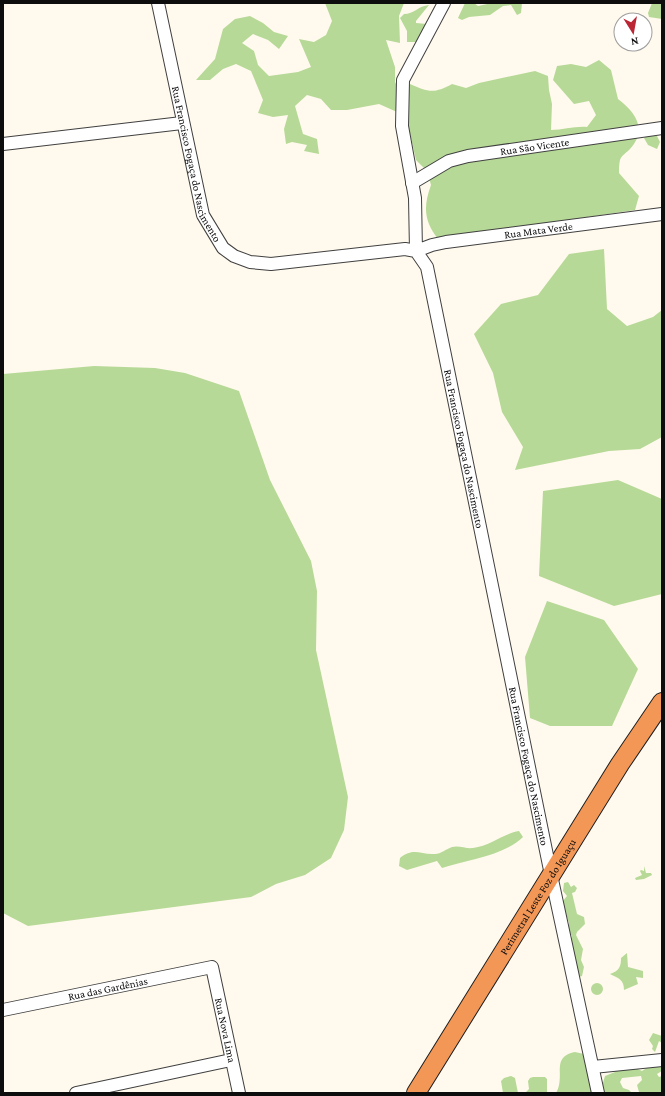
<svg xmlns="http://www.w3.org/2000/svg" width="665" height="1096" font-family="'Crimson Pro',serif">
	<rect width="100%" height="100%" fill="#fffaed"/>
	<path fill="#b7d997" d="M325 3H404L399 16 400 43 386 40 395 67V82L401 95 410 84C428 92 434 94 452 84L466 88 479 83 535 71 548 76 549 90 552 104 551 130C563 130 575 126 587 127L596 115 589 101 574 104 553 80 557 66 571 64 586 67 599 60 611 70 618 99C635 112 648 129 630 149 627 152 621 156 620 160 619 164 619 169 619 173L639 196 635 210 438 239C424 221 423 207 431 185L427 171 416 160 406 116 379 104 347 110H331L321 99 307 95 295 106 303 134 317 139 319 154 304 151 307 145 292 142 286 144 284 129 288 115 273 117 258 113 263 100 251 71 236 64 223 69 210 80H196L215 59 223 29 235 19 250 16 263 23 274 32 288 36 279 49 268 40 253 34 242 43 254 51 258 65 269 76 298 72 311 67 299 39 314 42 326 35 332 21Z
		M465 3H474L478 6 492 3H522L521 13 517 15 511 5 503 6 490 15 469 17 462 20 458 18Z
		M652 3H662V19L649 17 648 13Z
		M429 5 416 21V23L427 24 418 42H407V31L400 18 404 14C414 14 418 6 429 5Z
		M650 134 657 136 660 142 657 149 648 145 644 138Z
		M604 249 607 309 627 326 653 317 662 310V437L640 449 609 451 515 470 523 447 502 412 493 373 474 334 501 304 538 295 569 254Z
		M94 366 155 368 185 373 239 391 270 480 311 561 317 591 316 650 348 797 344 830 331 858 305 875 276 884 251 897 28 926 3 913V374Z
		M618 480 662 499V594L614 606 539 576 543 491Z
		M547 601 604 620 638 669 612 726H550L530 718 525 657Z
		M519 831 523 837C504 856 466 860 442 868L437 861 407 870 399 866 400 858C414 847 420 855 435 854 441 854 446 849 452 847 459 845 466 849 473 848 490 846 502 834 519 831Z
		M644 866 646 873H651L652 875 644 879 636 880 635 878 642 875 640 871 641 870 644 871Z
		M568 882 571 887 574 885 577 888 575 892 572 893 577 914 584 917 585 924 577 932 576 935 583 949 581 960 584 967 582 976 579 977 570 943 572 936 568 930 569 923 562 902 567 896 563 891 564 883Z
		M627 953 628 967 643 971V978L636 977 638 984 624 990C624 979 618 978 610 974 619 971 621 967 621 958Z
		M591 989a6 6 0 1 1 12 0a6 6 0 1 1-12 0Z
		M653 1033 662 1036V1043L659 1041 655 1052 652 1049 653 1046 649 1040Z
		M575 1052 584 1054 595 1093H556C566 1076 550 1057 575 1052Z
		M660 1064 662 1071 657 1074 659 1077 662 1076 661 1093 639 1092 637 1085 642 1080 641 1076 622 1078 620 1082 623 1088 629 1090 632 1093H600L605 1076 615 1072 616 1069 636 1068 642 1071 648 1067Z
		M511 1076 515 1078 518 1093H503L501 1081 504 1078Z
		M533 1077H545L547 1079V1093H525L529 1089 528 1081 530 1078Z"/>
	<g fill="none" stroke-linecap="round" stroke-linejoin="round">
		<g stroke="#404040" stroke-width="14">
			<g id="minor">
				<path id="s1" d="M158 3 203 215 223 248 234 256 250 262 271 264 405 249 416 251 427 267 551 875 598 1093"/>
				<path id="s2" d="M444 3 403 80 402 126 415 198 416 251 432 245 446 242 662 214"/>
				<path d="M3 144 182 123"/>
				<path id="s3" d="M412 183 449 161 468 156 662 128"/>
				<path id="s4" d="M3 1010 212 967 239 1093"/>
				<path d="M593 1067 662 1060"/>
				<path d="M76 1093 231 1060"/>
			</g>
		</g>
		<g stroke="#1e1e1e" stroke-width="20">
			<g id="highway">
				<path id="s5" d="M416 1093 620 764 662 702"/>
			</g>
		</g>
		<use href="#minor" stroke="#fff" stroke-width="12"/>
		<use href="#highway" stroke="#f39757" stroke-width="18"/>
	</g>
	<g text-anchor="middle" dominant-baseline="central" stroke-width="4" stroke-linejoin="round" paint-order="stroke">
		<g font-size="11" fill="#0d0d0d" stroke="#fff">
			<text stroke="none"><textPath href="#s3" startOffset="130">Rua São Vicente</textPath></text>
			<text stroke="none"><textPath href="#s1" startOffset="166">Rua Francisco Fogaça do Nascimento</textPath></text>
			<text stroke="none"><textPath href="#s2" startOffset="384">Rua Mata Verde</textPath></text>
			<text stroke="none"><textPath href="#s1" startOffset="658">Rua Francisco Fogaça do Nascimento</textPath></text>
			<text stroke="none"><textPath href="#s1" startOffset="982">Rua Francisco Fogaça do Nascimento</textPath></text>
			<text stroke="none"><textPath href="#s5" startOffset="231">Perimetral Leste Foz do Iguaçu</textPath></text>
			<text stroke="none"><textPath href="#s4" startOffset="107">Rua das Gardênias</textPath></text>
			<text stroke="none"><textPath href="#s4" startOffset="278">Rua Nova Lima</textPath></text>
		</g>
	</g>
	<rect width="665" height="1096" fill="none" stroke="#0d0d0d" stroke-width="8"/>
	<g transform="translate(633 32) rotate(169)"><circle r="19" fill="#ffffff" stroke="#9e9e9e"/>
	<path d="M0-3L7 15L0 10L-7 15Z" fill="#bb2634"/>
	<text y="-6" font-size="11" font-weight="bold" text-anchor="middle" fill="#0d0d0d">N</text>
	</g>
</svg>
